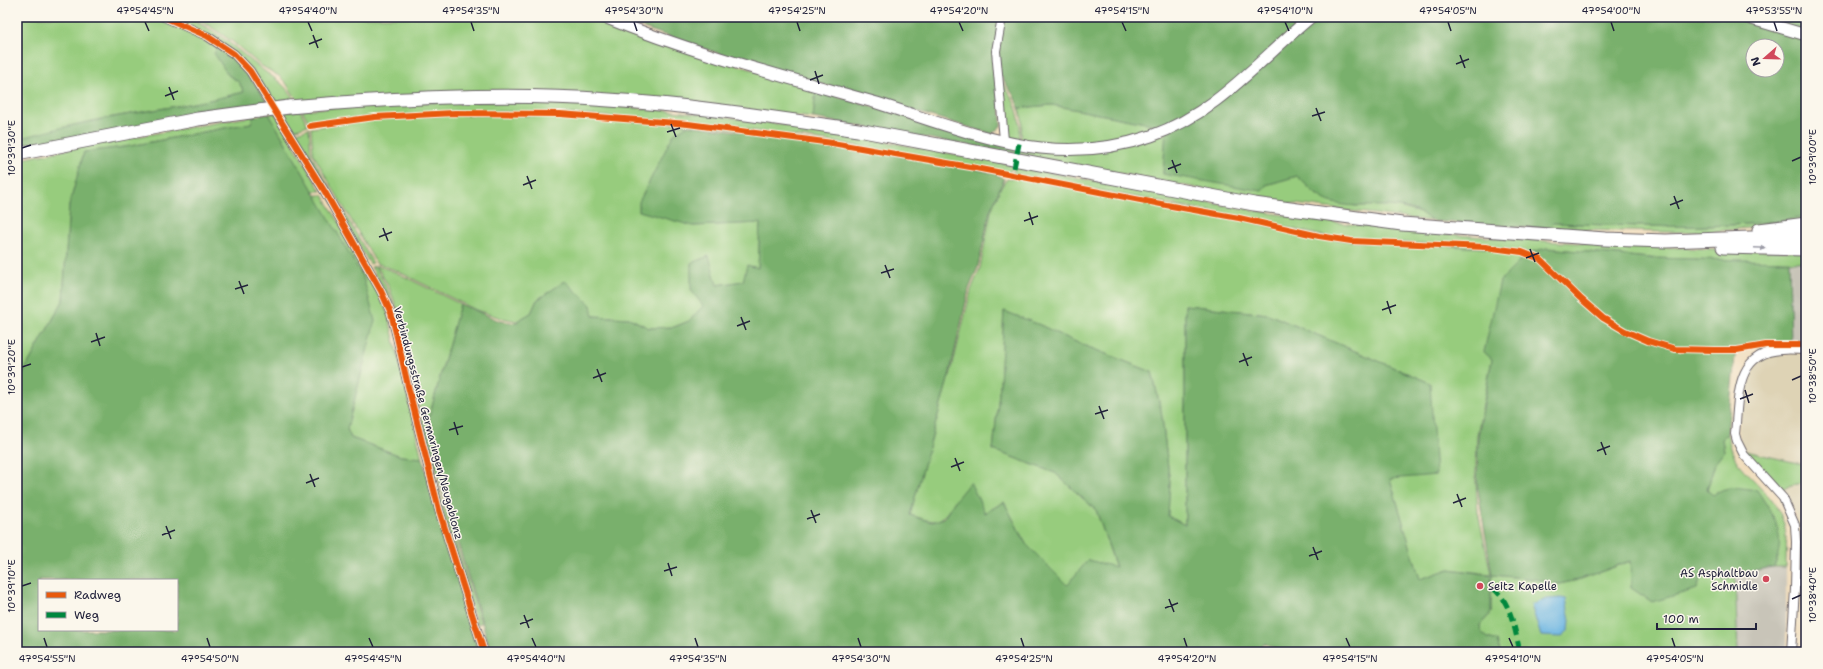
<svg xmlns="http://www.w3.org/2000/svg" width="1823" height="669" font-family="'Shantell Sans',sans-serif">
	<rect width="100%" height="100%" fill="#fbf7ec"/>
	<filter id="ink" filterUnits="userSpaceOnUse"><feTurbulence type="fractalNoise" baseFrequency=".025" numOctaves="2"/><feDisplacementMap in="SourceGraphic" scale="8" xChannelSelector="R" yChannelSelector="G"/><feConvolveMatrix kernelMatrix="1 2 1 2 8 2 1 2 1" color-interpolation-filters="sRGB"/></filter>
	<filter id="wash" filterUnits="userSpaceOnUse"><feTurbulence type="fractalNoise" baseFrequency=".012" numOctaves="4" result="noise"/><feDisplacementMap in="SourceGraphic" scale="16" xChannelSelector="R" yChannelSelector="G"/><feGaussianBlur stdDeviation="0.9" result="paint"/><feColorMatrix in="noise" values="0 0 0 0 0 0 0 0 0 0 0 0 0 0 0 0 0 1.4 0 .05"/><feComposite in="paint" operator="in"/></filter>
	<g filter="url(#wash)">
		<rect width="100%" height="100%" fill="#f0dbb9"/>
		<path fill="#ded3b5" d="M1806 354V465L1745 451 1740 441 1739 430 1744 378 1751 368 1766 357 1781 354Z
			M1806 483V581H1799L1800 536 1798 521 1790 503 1780 491 1791 485Z"/>
		<path fill="#c8c4b8" d="M1789 261 1806 262V343H1791Z
			M1786 567V652H1738L1735 575 1756 569Z"/>
		<path fill="#97cc7d" stroke="#5c775c" d="M17 17H159L206 38 219 47 228 75 239 82 244 92 212 100 101 119 17 139Z
			M170 17C205 17 232 46 258 66 274 79 285 82 295 102L274 104 252 70Z
			M186 17H597L633 32 816 90 813 118 655 99 299 103 286 83 279 76 260 65 233 42 208 25Z
			M1001 81C1015 99 1023 119 1019 141L1009 139 1005 119Z
			M485 102C525 103 566 103 606 106 743 113 879 141 1014 165L1008 174C886 148 762 129 638 119 577 114 516 110 454 112 406 114 358 118 310 124L302 110 373 104Z
			M1052 105 1166 127 1149 134 1078 147 1021 142 1022 119 1019 108Z
			M300 110 308 125 291 131 281 113Z
			M275 113 321 191H313L269 114Z
			M455 115 560 116 688 125 673 135 693 226 760 223 758 269 743 281 691 290 704 306 689 321 674 327 649 328 629 318 593 316 565 281 537 300 531 313 517 321 501 318 476 310 395 270 376 263 313 154 311 128 374 119Z
			M254 116 251 123 125 147 84 152 69 206 63 301 19 380H17V160L84 146Z
			M309 128 311 155 373 263 370 264 292 134Z
			M1166 134 1163 174 1266 185 1297 176 1318 196 1355 206 1391 205 1424 214 1431 221 1255 199 1018 154 1019 149 1042 151Z
			M1016 166C1144 190 1273 218 1403 230 1537 243 1671 248 1806 252V262L1649 258 1547 248 1528 253 1522 251 1485 247 1351 240 1319 235 1240 217 1012 174Z
			M1013 177 1239 219 1318 237 1351 241 1486 248 1520 253V262L1500 281 1492 359 1477 435 1476 462V484L1478 512 1491 574 1449 569 1420 580 1390 479 1430 383 1268 314 1185 305V525L1167 516 1170 483 1161 410 1152 372 1078 343 1040 325 1004 311 1000 384 993 450 1055 473 1096 510 1116 568 1067 586 1026 544 1004 502 985 513 956 499C940 525 938 524 910 515L949 376H950L971 290 980 268 991 211 1000 189 1006 180Z
			M315 195H323L369 273 388 314 422 458 401 456 351 438 347 429Z
			M1806 217V222L1708 232H1666L1547 229 1553 223C1637 226 1723 231 1806 217Z
			M376 265 395 272 460 304 425 432 398 311 389 287Z
			M375 266 387 288 396 312 425 445 444 507 441 508 424 446 393 312 384 290 371 267Z
			M1727 434C1730 444 1732 454 1738 463 1754 483 1777 498 1784 524 1788 538 1786 553 1786 567H1774L1778 557 1707 491 1715 463 1724 452 1722 439Z
			M1745 451 1806 465V483L1791 485 1780 491Z
			M445 508 481 623 477 624 442 509Z
			M1631 561 1703 570 1723 580 1735 575 1738 652H1676L1627 649 1582 652H1500L1497 641 1488 638 1481 632 1480 625 1491 613V580L1493 575 1534 579 1559 584 1578 580Z"/>
		<path fill="#79b06c" stroke="#4e6954" fill-rule="evenodd" d="M612 17H1806V217C1723 231 1637 226 1553 223L1547 229 1431 221C1408 197 1364 211 1334 203 1319 200 1308 186 1297 176L1266 185 1262 191 1163 174 1166 127 1052 105 1019 108 1014 96 1000 75 1001 126 992 134 726 56ZM1753 46H1777V70H1753Z
			M219 47C241 62 254 82 269 105L17 150V139C45 132 74 124 103 119 150 110 197 104 244 92L239 82 228 75 214 53Z
			M816 90 1019 149 1018 154 813 118Z
			M269 114 363 277 375 321 347 429 351 438 401 456 422 458 480 652H17V380H19L63 301 69 206 84 152 125 147 251 123 254 116ZM39 580H177V630H39Z
			M688 125C773 135 857 148 940 163 955 166 995 170 1004 179L990 211 978 267 969 289 949 376 910 515 932 522 944 518 956 499 970 482 985 513 1004 502 1026 544 1067 585 1088 560 1116 567 1096 510 1055 473 993 450 1000 384 1004 311 1040 325 1078 343 1152 372 1161 410 1170 483 1168 516 1185 525V305L1268 314 1430 383 1436 475 1390 479 1420 579 1449 569 1492 575 1477 484 1478 436 1492 359 1484 352 1500 281 1528 253 1547 248 1649 258 1789 261 1791 343 1736 348 1727 434 1722 439 1724 452 1715 463 1707 490 1713 495C1728 484 1740 488 1757 490 1775 518 1787 534 1774 567L1744 572 1723 580 1703 570 1697 589 1652 602 1631 588 1630 561 1578 580 1559 584 1534 579 1493 575 1491 580V613L1480 625 1481 632 1488 638 1497 641 1500 652H1282L1264 643 1256 652H491L447 507 425 432 460 304 500 321 517 323V321L531 313 537 300 565 281 591 305 593 316 629 318 649 328 674 327 689 321 703 306 691 290V263L709 256 717 285 743 281 747 265 758 268 760 223 693 226 639 211V202L673 135Z"/>
		<path fill="#68b3e1" stroke="#456a8e" d="M1561 598 1566 599 1570 620 1569 630 1561 637 1541 636 1531 605 1547 599Z"/>
	</g>
	<g filter="url(#ink)">
		<g fill="none" stroke-linecap="round" stroke-linejoin="round">
			<g stroke="#6a6367" stroke-width="10">
				<path id="minor" d="M164 17 207 36 234 54 250 71 325 192 381 291 391 313 397 337 408 386 439 510 484 652
					M1002 17 996 51 1004 140
					M1791 652 1795 589 1796 542 1795 525 1783 498 1744 455 1737 441 1735 434C1739 399 1734 353 1781 350 1789 349 1798 350 1806 350"/>
			</g>
			<g stroke="#6a6367" stroke-width="13">
				<path id="secondary" d="M604 17C692 53 785 77 877 103 928 119 988 142 1041 148 1078 152 1116 148 1151 136 1217 113 1259 60 1311 17
					M1745 17 1806 35"/>
			</g>
			<g stroke="#6a6367" stroke-width="15">
				<path id="trunk" d="M289 107C395 98 502 92 609 100 692 105 775 118 858 130L1254 204 1402 224 1605 239 1666 241 1806 236
					M17 154 198 119 258 111
					M1759 230 1806 224
					M1723 247 1806 249"/>
			</g>
			<use href="#minor" stroke="#fff" stroke-width="8"/>
			<use href="#secondary" stroke="#fff" stroke-width="11"/>
			<use href="#trunk" stroke="#fff" stroke-width="13"/>
			<g stroke="#6a6367" stroke-width="15" stroke-linecap="butt">
				<path id="trunk-bridge" d="M258 111 289 107"/>
			</g>
			<use href="#trunk-bridge" stroke="#fff" stroke-width="13"/>
			<path stroke="#00873e" stroke-width="5" stroke-dasharray="10 5" stroke-linecap="butt" d="M1014 168 1020 139
				M1492 588C1511 600 1515 631 1520 652"/>
			<g stroke="#fbf7ec" stroke-width="8">
				<path id="cycleway" d="M164 17 207 36 234 54 250 71 325 192 381 291 391 313 397 337 408 386 439 510 484 652
					M310 126 375 117 455 113 560 114 688 124 832 143 976 168 1166 205 1239 218 1319 236 1351 241 1485 247 1522 252 1540 259 1580 298 1603 318 1625 331 1648 341 1675 349 1714 350H1737L1766 345H1806"/>
			</g>
			<use href="#cycleway" stroke="#e8590c" stroke-width="6"/>
		</g>
		<defs><path id="oneway-solid" d="M-6-.8H1V-3.2L6.5 0L1 3.2V.8H-6Z"/></defs>
		<use fill="#9c9ca7" href="#oneway-solid" transform="translate(1760 248) rotate(2)"/>
	</g>
	<path fill="none" stroke="#22223b" stroke-width="1.5" d="M145 22 149 31M308 22 312 31M471 22 474 31M634 22 637 31M797 22 800 31M959 22 963 31M1122 22 1126 31M1285 22 1289 31M1448 22 1451 31M1611 22 1614 31M1774 22 1777 31M313 35 318 48M309 44 322 39M1460 55 1465 68M1456 64 1469 59M815 71 819 84M810 80 823 75M169 87 174 100M165 96 178 91M1316 108 1321 121M1312 116 1325 112M671 124 676 137M667 132 680 128M22 148 31 145M1172 160 1177 173M1792 161 1801 157M1168 169 1181 164M527 176 532 189M523 185 536 180M1674 196 1679 209M1670 205 1683 200M1029 212 1033 225M1024 221 1038 216M383 228 388 241M379 237 392 232M1530 249 1535 262M1526 258 1539 253M885 265 890 278M881 273 894 269M239 281 244 294M235 289 248 285M1387 301 1391 314M1382 310 1396 305M741 317 746 330M737 326 750 321M96 333 100 346M91 342 105 337M1243 353 1248 366M1239 362 1252 357M22 367 31 364M597 369 602 382M593 378 606 373M1792 380 1801 376M1745 390 1749 403M1740 399 1753 394M1099 406 1104 419M1095 414 1108 410M454 422 458 435M449 430 463 426M1601 442 1606 455M1597 451 1610 446M955 458 960 471M951 467 964 462M310 474 315 487M306 483 319 478M1457 494 1462 507M1453 503 1466 498M811 510 816 523M807 519 820 514M166 526 171 539M162 535 175 530M1313 547 1318 560M1309 556 1322 551M668 563 672 576M664 571 677 567M22 586 31 583M1169 599 1174 612M1792 599 1801 595M1165 608 1178 603M524 615 529 628M520 624 533 619M44 638 47 647M207 638 210 647M369 638 373 647M532 638 536 647M695 638 698 647M858 638 861 647M1021 638 1024 647M1184 638 1187 647M1346 638 1350 647M1509 638 1513 647M1672 638 1675 647"/>
	<g fill="#d1495b" stroke="#fbf7ec" stroke-width="1.5">
		<circle cx="1766" cy="579" r="4"/>
		<circle cx="1480" cy="586" r="4"/>
	</g>
	<g text-anchor="middle" dominant-baseline="central" stroke-width="3" stroke-linejoin="round" paint-order="stroke">
		<g font-size="11" fill="#22223b" stroke="#fbf7ec">
			<text transform="translate(428 423) rotate(75)">Verbindungsstraße Germaringen/Neugablonz</text>
		</g>
		<g font-size="11" fill="#22223b" stroke="#fbf7ec" text-anchor="end">
			<text x="1758" y="573">AS Asphaltbau<tspan x="1758" dy="13">Schmidle</tspan></text>
			<text x="1488" y="586" text-anchor="start">Seitz Kapelle</text>
		</g>
	</g>
	<rect width="1823" height="669" fill="none" stroke="#fbf7ec" stroke-width="44"/>
	<rect x="38" y="579" width="140" height="52" fill="#fbf7ec" stroke="#a4a2a5"/>
	<rect x="46" y="592" width="20" height="6" fill="#e8590c" stroke="#a4a2a5"/>
	<text x="74" y="599" font-size="12" fill="#22223b">Radweg</text>
	<rect x="46" y="612" width="20" height="6" fill="#00873e" stroke="#a4a2a5"/>
	<text x="74" y="619" font-size="12" fill="#22223b">Weg</text>
	<g transform="translate(1765 58) rotate(250)"><circle r="19" fill="#fbf7ec" stroke="#a4a2a5"/>
	<path d="M0-3L7 15L0 10L-7 15Z" fill="#d1495b"/>
	<text y="-6" font-size="11" font-weight="bold" text-anchor="middle" fill="#22223b">N</text>
	</g>
	<path d="M1657 623v6h99v-6" fill="none" stroke="#22223b" stroke-width="2"/>
	<text x="1663" y="623" font-size="12" fill="#22223b" stroke="#fbf7ec" stroke-width="3" paint-order="stroke">100 m</text>
	<rect x="22" y="22" width="1779" height="625" fill="none" stroke="#22223b" stroke-width="1.5"/>
	<g font-size="10" text-anchor="middle" fill="#22223b">
		<text x="145" y="14">47°54'45"N</text>
		<text x="308" y="14">47°54'40"N</text>
		<text x="471" y="14">47°54'35"N</text>
		<text x="634" y="14">47°54'30"N</text>
		<text x="797" y="14">47°54'25"N</text>
		<text x="959" y="14">47°54'20"N</text>
		<text x="1122" y="14">47°54'15"N</text>
		<text x="1285" y="14">47°54'10"N</text>
		<text x="1448" y="14">47°54'05"N</text>
		<text x="1611" y="14">47°54'00"N</text>
		<text x="1774" y="14">47°53'55"N</text>
		<text transform="translate(11 148) rotate(-90)" y="4">10°39'30"E</text>
		<text transform="translate(1812 157) rotate(-90)" y="4">10°39'00"E</text>
		<text transform="translate(11 367) rotate(-90)" y="4">10°39'20"E</text>
		<text transform="translate(1812 376) rotate(-90)" y="4">10°38'50"E</text>
		<text transform="translate(11 586) rotate(-90)" y="4">10°39'10"E</text>
		<text transform="translate(1812 595) rotate(-90)" y="4">10°38'40"E</text>
		<text x="47" y="662">47°54'55"N</text>
		<text x="210" y="662">47°54'50"N</text>
		<text x="373" y="662">47°54'45"N</text>
		<text x="536" y="662">47°54'40"N</text>
		<text x="698" y="662">47°54'35"N</text>
		<text x="861" y="662">47°54'30"N</text>
		<text x="1024" y="662">47°54'25"N</text>
		<text x="1187" y="662">47°54'20"N</text>
		<text x="1350" y="662">47°54'15"N</text>
		<text x="1513" y="662">47°54'10"N</text>
		<text x="1675" y="662">47°54'05"N</text>
	</g>
</svg>
